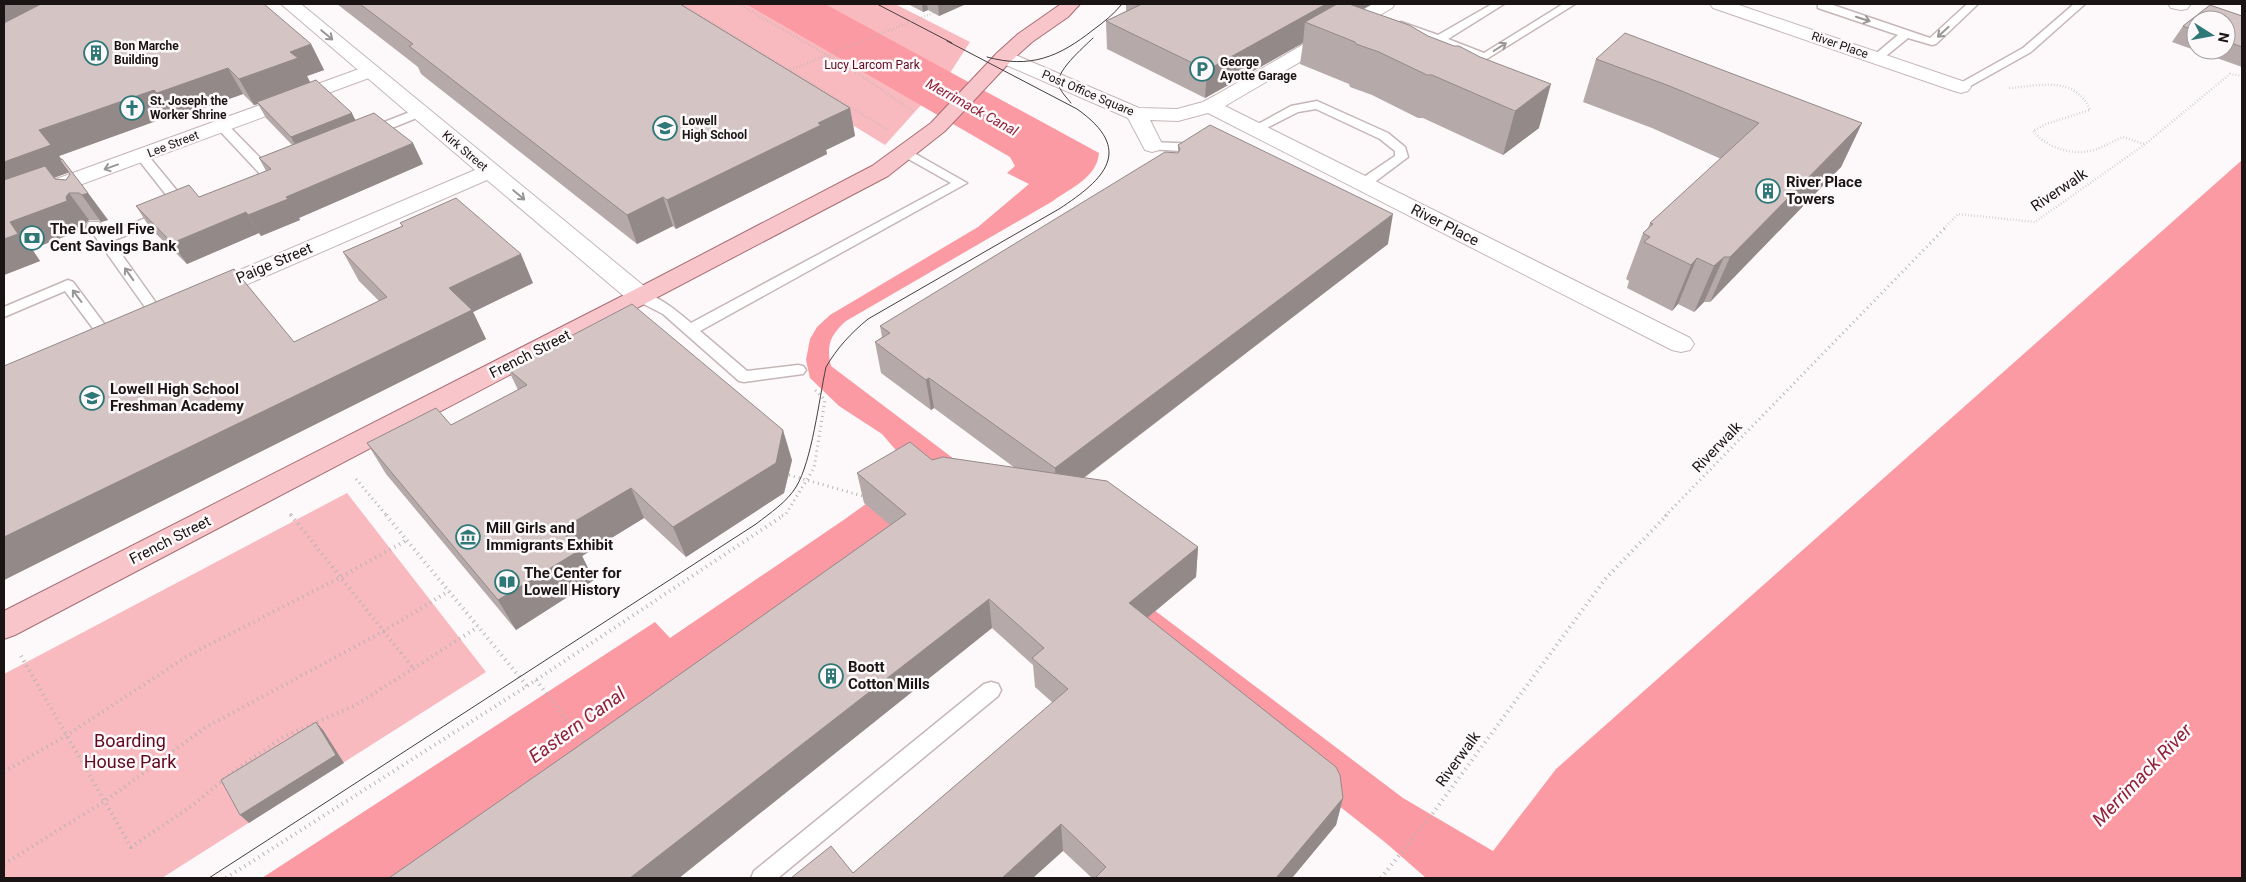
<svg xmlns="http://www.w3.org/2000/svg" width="2246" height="882" font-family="Roboto,sans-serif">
	<rect width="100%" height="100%" fill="#fdf9fa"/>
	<path fill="#f9babf" d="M655 4H895L970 42 950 73 885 145Z
		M347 493 486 672 162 878H4V674Z"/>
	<path fill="#fc9aa3" d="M746 4H825L1099 153C1097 178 1070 188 1053 201L846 321C830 335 826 346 831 366L1403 798 1493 851 1556 769 2242 160V878H1426L1386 843 942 492 881 537 449 878H262L655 622 670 638 845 519 913 470 882 434 839 406 810 378 806 360 810 339 817 327 830 315 978 227 1029 184 1007 173 1015 166 1010 157Z"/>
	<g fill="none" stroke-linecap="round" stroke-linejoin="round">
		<g stroke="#c6b6b7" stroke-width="3">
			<path id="service" d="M1492 4H1504L1448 39 1484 53 1563 4H1575L1485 60 1397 27 1396 25 1401 22 1438 35Z
				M1818 4H1830L1930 38 1967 4H1978L1936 44 1932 45 1908 38 1881 60H1873L1871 58 1873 56 1898 35 1818 8Z
				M2074 4H2085L2031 52 1965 89H1957L1955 87 1957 85 2023 48Z
				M1317 101 1388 133 1405 147 1408 157 1368 187H1358L1356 184 1358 181 1395 156V151L1380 139 1316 109 1298 112 1259 132H1251L1249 129 1291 106Z
				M420 108 426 112 424 115 372 136 368 137 362 133 364 130Z
				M222 122 226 123 272 170 273 173 272 176H262L218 129 216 126 218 123Z
				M1152 142 1199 144 1205 148 1199 152 1148 149 1146 146 1148 143Z
				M907 149 967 183 700 331 747 371 798 365 803 366 806 370 803 374 744 382 739 381 663 314 636 300 634 297 636 294C652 289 679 313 691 323L951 183 903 156 901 153 903 150Z
				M142 152 146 153 188 204 190 207 188 210H178L138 159 136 156Z
				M167 210 174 214 172 217 112 241 164 314 162 317H152L87 225 89 222H99L107 233Z
				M68 280 73 282 111 333 113 336 111 339H101L65 291 4 317V307Z
				M991 682 998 684 1001 690 998 696 778 878H751L754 871 984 684Z"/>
		</g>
		<g stroke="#c6b6b7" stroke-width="2">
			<path id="minor" d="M1373 4H1395L1392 8 1225 106 1690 338 1694 344 1690 350 1681 352 1672 350 1208 113 1178 121 1150 120 1163 146 1159 150 1152 152 1145 150 1128 118 997 61 994 57 997 53 1004 51 1011 53 1139 108 1177 109 1203 102 1216 95Z
				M1710 4H1736L1968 83 1971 87 1968 91 1961 93 1954 91 1713 8Z
				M2168 4H2189L2190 5 2187 9 2181 10 2171 8Z
				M370 65 377 67 380 71 377 75 4 213V198Z"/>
		</g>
		<g stroke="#c6b6b7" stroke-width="2">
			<path id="tertiary" d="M281 4H301L650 291 653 297 650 303 641 305 632 303 487 180 218 297 209 300 200 297 197 292 200 287 475 170Z"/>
		</g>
		<g stroke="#a76e73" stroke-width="2">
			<path id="primary" d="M1061 4H1080L1068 17 1032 42 1011 61 945 131 888 176 15 635 4 639V611L632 291 872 166 931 123 997 53 1018 34Z"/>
		</g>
		<path stroke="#b7b3b3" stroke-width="2.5" stroke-dasharray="0.5 2.5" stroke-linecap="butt" d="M681 4 888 130
			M739 4 851 69 913 111
			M2009 88C2040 86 2075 75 2090 110L2046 124 2033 131C2047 148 2072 156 2094 150 2104 147 2113 141 2123 137L2144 144
			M1944 228 1958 214 2035 222 2144 145 2230 74 2242 76"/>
		<path stroke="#b7b3b3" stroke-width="3" stroke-dasharray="1 4" stroke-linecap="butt" d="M356 479 387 516
			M290 514 292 516
			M782 516 786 514 814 468 825 400 813 388
			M1665 516 1946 227"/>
		<path stroke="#b7b3b3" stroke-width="4" stroke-dasharray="1 4.5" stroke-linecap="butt" d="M291 515 413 668
			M386 515 527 686
			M21 656 131 847 193 805 234 771 283 737 356 705 478 627
			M536 680 586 745
			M4 772 67 735 189 655 341 577 407 540
			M4 864 105 801 206 727 384 631 449 591
			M226 878 527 686 784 515
			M1381 878 1433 813 1606 578 1667 515"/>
		<use href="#service" fill="#fff" fill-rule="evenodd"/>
		<use href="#minor" fill="#fff" fill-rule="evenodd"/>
		<use href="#tertiary" fill="#fff" fill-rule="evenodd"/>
		<use href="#primary" fill="#f8c5ca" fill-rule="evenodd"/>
		<path stroke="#453f3f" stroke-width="1" d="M877 4 952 43
			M987 57C1030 69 1059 57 1093 30 1104 22 1114 14 1122 4
			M1071 103C1067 98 1061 92 1059 86 1053 73 1084 47 1093 38
			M209 878 756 524C770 513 787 502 796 487 812 461 819 399 826 367 837 348 851 333 868 319L1059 209C1105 179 1135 150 1077 109L947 41"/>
		<path stroke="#b7b3b3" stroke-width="2.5" stroke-dasharray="0.5 2.5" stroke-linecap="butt" d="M785 72 933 13"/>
		<path stroke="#b7b3b3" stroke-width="3" stroke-dasharray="1 4" stroke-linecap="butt" d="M789 475 866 497"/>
	</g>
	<path fill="#b6a9a9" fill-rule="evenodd" d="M4 4 311 44 324 70 307 76 310 82 356 120 423 164 299 218 300 220 261 236 259 233 187 264 150 228 136 206 199 197 266 171 259 158 292 145 266 118 258 104 254 105 243 94 173 119 170 116 59 156 88 193 108 220 101 222 99 220H89L85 224 87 228 32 249 40 261 4 275ZM69 172 70 174 66 180 55 179 54 178Z
		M337 4H680L850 108 855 136 826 150 827 154 676 229 673 226 637 244 421 74 418 67Z
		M908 4H966L939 16 928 10 923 12Z
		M1126 4H1372L1363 9 1539 128 1503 155 1423 118H1418L1372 95 1350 87 1349 84 1300 64 1303 43 1205 98 1107 49 1106 21 1126 11Z
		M2210 5 2242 16V67L2172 42 2183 26ZM2196 20H2226V50H2196Z
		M1596 59 1862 123 1841 167 1710 302H1704L1694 312 1678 304 1672 311 1627 288 1629 281 1626 279 1643 233 1648 228 1650 223 1721 159 1652 128 1583 102Z
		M1178 145 1388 244 1084 478 1198 547 1196 577 1147 618 1343 798 1336 825 1292 878H1092L1063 851 853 873 1053 703 1035 687 1033 665 992 628 679 878H389L587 740 890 525 864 503 857 473 932 460 1015 468 934 408 931 410 881 373 875 342 882 337 880 326 1178 153Z
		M400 223 533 283 473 312 486 339 4 580V366L294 342 379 301 359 281 343 252 402 226Z
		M508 369 792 460 784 493 686 557 644 518 582 556 594 580 516 630 386 474 367 443 451 425 518 390Z"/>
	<path fill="#948989" d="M4 4H69L4 38Z
		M922 4H927L928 10 923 12Z
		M938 4H966L939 16Z
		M1326 4H1372L1326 30 1305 22 1303 43 1205 98 1207 70Z
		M311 44 324 70 307 76 311 84 257 102 258 104 254 105 239 79 290 52Z
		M228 68 243 94 173 119 157 93Z
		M1551 84 1539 128 1503 155 1515 111Z
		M154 90 170 116 59 156 70 172 4 196V162L39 130Z
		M850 108 855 136 826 150 827 154 676 229 667 200 818 123Z
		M352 113 360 130 300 154 291 137Z
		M1862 123 1841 167 1710 302 1730 257Z
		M413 143 423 164 299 218 300 220 261 236 248 215 286 197Z
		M69 193 89 220 85 224 87 228 32 249 40 261 4 275V239L10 222 66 197Z
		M88 193 108 220 101 222 82 195Z
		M663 197 673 226 637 244 627 215Z
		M246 212 259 233 187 264 172 243Z
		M1393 214 1388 244 1057 498 1055 468Z
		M521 254 533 283 473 312 486 339 4 580V537L449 288Z
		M1724 257 1704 302 1694 312 1714 266Z
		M1697 258 1678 304 1672 311 1691 265Z
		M929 378 934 408 931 410 926 380Z
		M783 430 792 460 784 493 686 557 673 527Z
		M631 488 644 518 582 556 594 580 516 630 498 600 560 530Z
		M1198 547 1196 577 1129 633V603Z
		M989 599 992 628 679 878H630Z
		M316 722 323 730 344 763 249 823 240 815Z
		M1343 798 1336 825 1292 878H1276Z
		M1061 824 1063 851 1033 878H1002Z"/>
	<path fill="#d4c4c4" stroke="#948989" d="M41 4H264L311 44 290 52 298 58 239 79 228 68 157 93 154 90 39 130 51 145 4 162V23Z
		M360 4H680L850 108 818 123 821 125 667 200 663 197 627 215 409 46 413 44Z
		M1142 4H1141H1326L1207 70 1106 21Z
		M1337 4H1349L1409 25 1428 36 1454 46H1459L1480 57 1551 84 1515 111 1432 75H1427L1379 52 1356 44 1355 42 1305 22Z
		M2210 5 2242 16V47L2226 41V20H2196V31L2183 26Z
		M1625 33 1862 123 1730 257H1724L1714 266 1697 258 1691 265 1644 242 1650 237 1643 233 1653 224 1650 223 1759 123 1667 85 1596 59Z
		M316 80 352 113 291 137 257 102Z
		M374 113 413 143 286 197 288 199 248 215 246 212 172 243 136 206 189 185 199 197 271 169 259 158Z
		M1210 125 1393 214 1055 468 929 378 926 380 875 342 890 333 880 326 1165 152 1178 153 1180 149 1178 145Z
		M62 159 88 193 82 195 79 193H69L66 197 67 201 10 222 18 234 4 239V180L45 166 55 179 66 180 70 174 60 160Z
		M456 198 521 254 449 288 472 310 4 537V366L234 269 294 342 387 297 343 252 403 226 400 223Z
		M632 304 783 430 776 463 673 527 631 488 560 530 580 550 498 600 367 443 436 408 451 425 527 385 508 369Z
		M910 442 932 460 943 457 1107 481 1198 547 1129 603 1336 767 1340 775 1343 798 1276 878H1095L1106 867 1061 824 1002 878H791L831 846 853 873 1068 689 1032 658 1044 648 989 599 630 878H389L587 740 906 514 857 473Z
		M316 722 336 755 240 815 221 780Z"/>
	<defs><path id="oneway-shaft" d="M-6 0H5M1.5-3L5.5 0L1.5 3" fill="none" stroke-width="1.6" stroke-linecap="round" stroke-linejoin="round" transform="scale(1.25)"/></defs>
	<g stroke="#989595">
		<use href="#oneway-shaft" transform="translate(1863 19) rotate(18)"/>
		<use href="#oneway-shaft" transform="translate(1943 32) rotate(137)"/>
		<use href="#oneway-shaft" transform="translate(327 35) rotate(40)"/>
		<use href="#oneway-shaft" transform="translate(1500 47) rotate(-32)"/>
		<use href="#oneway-shaft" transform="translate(111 167) rotate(160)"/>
		<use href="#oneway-shaft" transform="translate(519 195) rotate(40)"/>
		<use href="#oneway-shaft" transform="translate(129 274) rotate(-125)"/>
		<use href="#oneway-shaft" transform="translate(77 296) rotate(-127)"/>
	</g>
	<defs>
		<g id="building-ring" transform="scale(1.25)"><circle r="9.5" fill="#fdf9fa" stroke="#2e7877" stroke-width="1.5"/><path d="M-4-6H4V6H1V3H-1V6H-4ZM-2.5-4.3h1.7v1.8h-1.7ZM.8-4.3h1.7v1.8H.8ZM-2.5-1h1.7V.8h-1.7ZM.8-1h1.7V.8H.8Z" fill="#2e7877"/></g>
		<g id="parking-ring" transform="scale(1.25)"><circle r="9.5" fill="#fdf9fa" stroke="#2e7877" stroke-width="1.5"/><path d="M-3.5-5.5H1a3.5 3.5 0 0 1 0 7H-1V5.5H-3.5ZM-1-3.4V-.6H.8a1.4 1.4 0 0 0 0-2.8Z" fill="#2e7877"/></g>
		<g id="church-ring" transform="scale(1.25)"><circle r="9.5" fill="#fdf9fa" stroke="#2e7877" stroke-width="1.5"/><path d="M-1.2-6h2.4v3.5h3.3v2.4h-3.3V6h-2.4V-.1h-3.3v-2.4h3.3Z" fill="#2e7877"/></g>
		<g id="school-ring" transform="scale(1.25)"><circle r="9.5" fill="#fdf9fa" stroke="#2e7877" stroke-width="1.5"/><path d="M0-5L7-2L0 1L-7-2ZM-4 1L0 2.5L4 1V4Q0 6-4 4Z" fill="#2e7877"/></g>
		<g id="bank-ring" transform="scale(1.25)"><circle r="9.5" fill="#fdf9fa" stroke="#2e7877" stroke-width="1.5"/><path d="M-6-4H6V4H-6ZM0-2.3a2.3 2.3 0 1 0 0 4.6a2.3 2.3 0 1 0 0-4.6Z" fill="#2e7877"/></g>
		<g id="museum-ring" transform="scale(1.25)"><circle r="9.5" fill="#fdf9fa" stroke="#2e7877" stroke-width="1.5"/><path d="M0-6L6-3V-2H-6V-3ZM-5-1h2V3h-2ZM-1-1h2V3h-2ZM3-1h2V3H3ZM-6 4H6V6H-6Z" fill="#2e7877"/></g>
		<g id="library-ring" transform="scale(1.25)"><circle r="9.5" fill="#fdf9fa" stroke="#2e7877" stroke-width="1.5"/><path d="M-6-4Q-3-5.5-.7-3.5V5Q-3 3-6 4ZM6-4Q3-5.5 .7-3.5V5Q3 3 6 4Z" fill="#2e7877"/></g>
	</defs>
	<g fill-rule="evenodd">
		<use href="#building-ring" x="96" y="53"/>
		<use href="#parking-ring" x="1202" y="69"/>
		<use href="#church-ring" x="132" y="108"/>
		<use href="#school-ring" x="665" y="128"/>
		<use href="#building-ring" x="1768" y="191"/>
		<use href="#bank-ring" x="32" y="238"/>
		<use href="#school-ring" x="92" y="398"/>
		<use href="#museum-ring" x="468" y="537"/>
		<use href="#library-ring" x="507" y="582"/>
		<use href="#building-ring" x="831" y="676"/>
	</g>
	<g text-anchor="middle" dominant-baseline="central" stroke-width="5" stroke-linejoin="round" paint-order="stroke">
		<g font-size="12" fill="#1a1414" stroke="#fdf9fa">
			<text transform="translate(1840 45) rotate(19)">River Place</text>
			<text transform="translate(1088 93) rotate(23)">Post Office Square</text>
			<text transform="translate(173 144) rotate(-21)">Lee Street</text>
			<text transform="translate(465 151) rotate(40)">Kirk Street</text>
		</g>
		<g font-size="12" font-weight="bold" fill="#1a1414" stroke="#fdf9fa" text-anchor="start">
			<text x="114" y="46">Bon Marche<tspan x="114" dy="14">Building</tspan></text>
			<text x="1220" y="62">George<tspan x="1220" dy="14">Ayotte Garage</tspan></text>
			<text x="150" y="101">St. Joseph the<tspan x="150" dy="14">Worker Shrine</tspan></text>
			<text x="682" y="121">Lowell<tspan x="682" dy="14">High School</tspan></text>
		</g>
		<g font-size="12" fill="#610920" stroke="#fdf9fa">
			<text x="872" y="65">Lucy Larcom Park</text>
		</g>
		<g font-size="14" font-style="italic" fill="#912039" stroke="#fdf9fa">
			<text transform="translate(972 107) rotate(29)">Merrimack Canal</text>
		</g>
		<g font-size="15" font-weight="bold" fill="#1a1414" stroke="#fdf9fa" text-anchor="start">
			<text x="1786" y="182">River Place<tspan x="1786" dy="17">Towers</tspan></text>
			<text x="50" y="229">The Lowell Five<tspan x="50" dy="17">Cent Savings Bank</tspan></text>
			<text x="110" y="389">Lowell High School<tspan x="110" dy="17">Freshman Academy</tspan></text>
			<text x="486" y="528">Mill Girls and<tspan x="486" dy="17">Immigrants Exhibit</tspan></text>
			<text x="524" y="573">The Center for<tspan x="524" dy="17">Lowell History</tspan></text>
			<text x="848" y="667">Boott<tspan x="848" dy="17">Cotton Mills</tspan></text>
		</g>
		<g font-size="15" fill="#1a1414" stroke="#fdf9fa">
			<text transform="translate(2059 190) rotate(-34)">Riverwalk</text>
			<text transform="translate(1445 225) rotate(27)">River Place</text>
			<text transform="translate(274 263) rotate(-23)">Paige Street</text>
			<text transform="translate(530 354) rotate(-27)">French Street</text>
			<text transform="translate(1717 447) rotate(-46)">Riverwalk</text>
			<text transform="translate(170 540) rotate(-27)">French Street</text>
			<text transform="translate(1458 759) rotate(-54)">Riverwalk</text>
		</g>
		<g font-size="18" fill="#610920" stroke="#fdf9fa">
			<text x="130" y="740">Boarding<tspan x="130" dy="21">House Park</tspan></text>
		</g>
		<g font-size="19" font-style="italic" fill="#912039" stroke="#fdf9fa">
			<text transform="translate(577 725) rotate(-36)">Eastern Canal</text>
			<text transform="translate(2142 775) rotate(-46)">Merrimack River</text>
		</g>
	</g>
	<rect width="2246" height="882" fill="none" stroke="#1a1414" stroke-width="10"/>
	<g transform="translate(2211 35) rotate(101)"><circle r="24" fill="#fdf9fa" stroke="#a29d9e"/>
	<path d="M0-4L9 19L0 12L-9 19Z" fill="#2e7877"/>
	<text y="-8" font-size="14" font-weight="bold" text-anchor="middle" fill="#1a1414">N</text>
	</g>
</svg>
